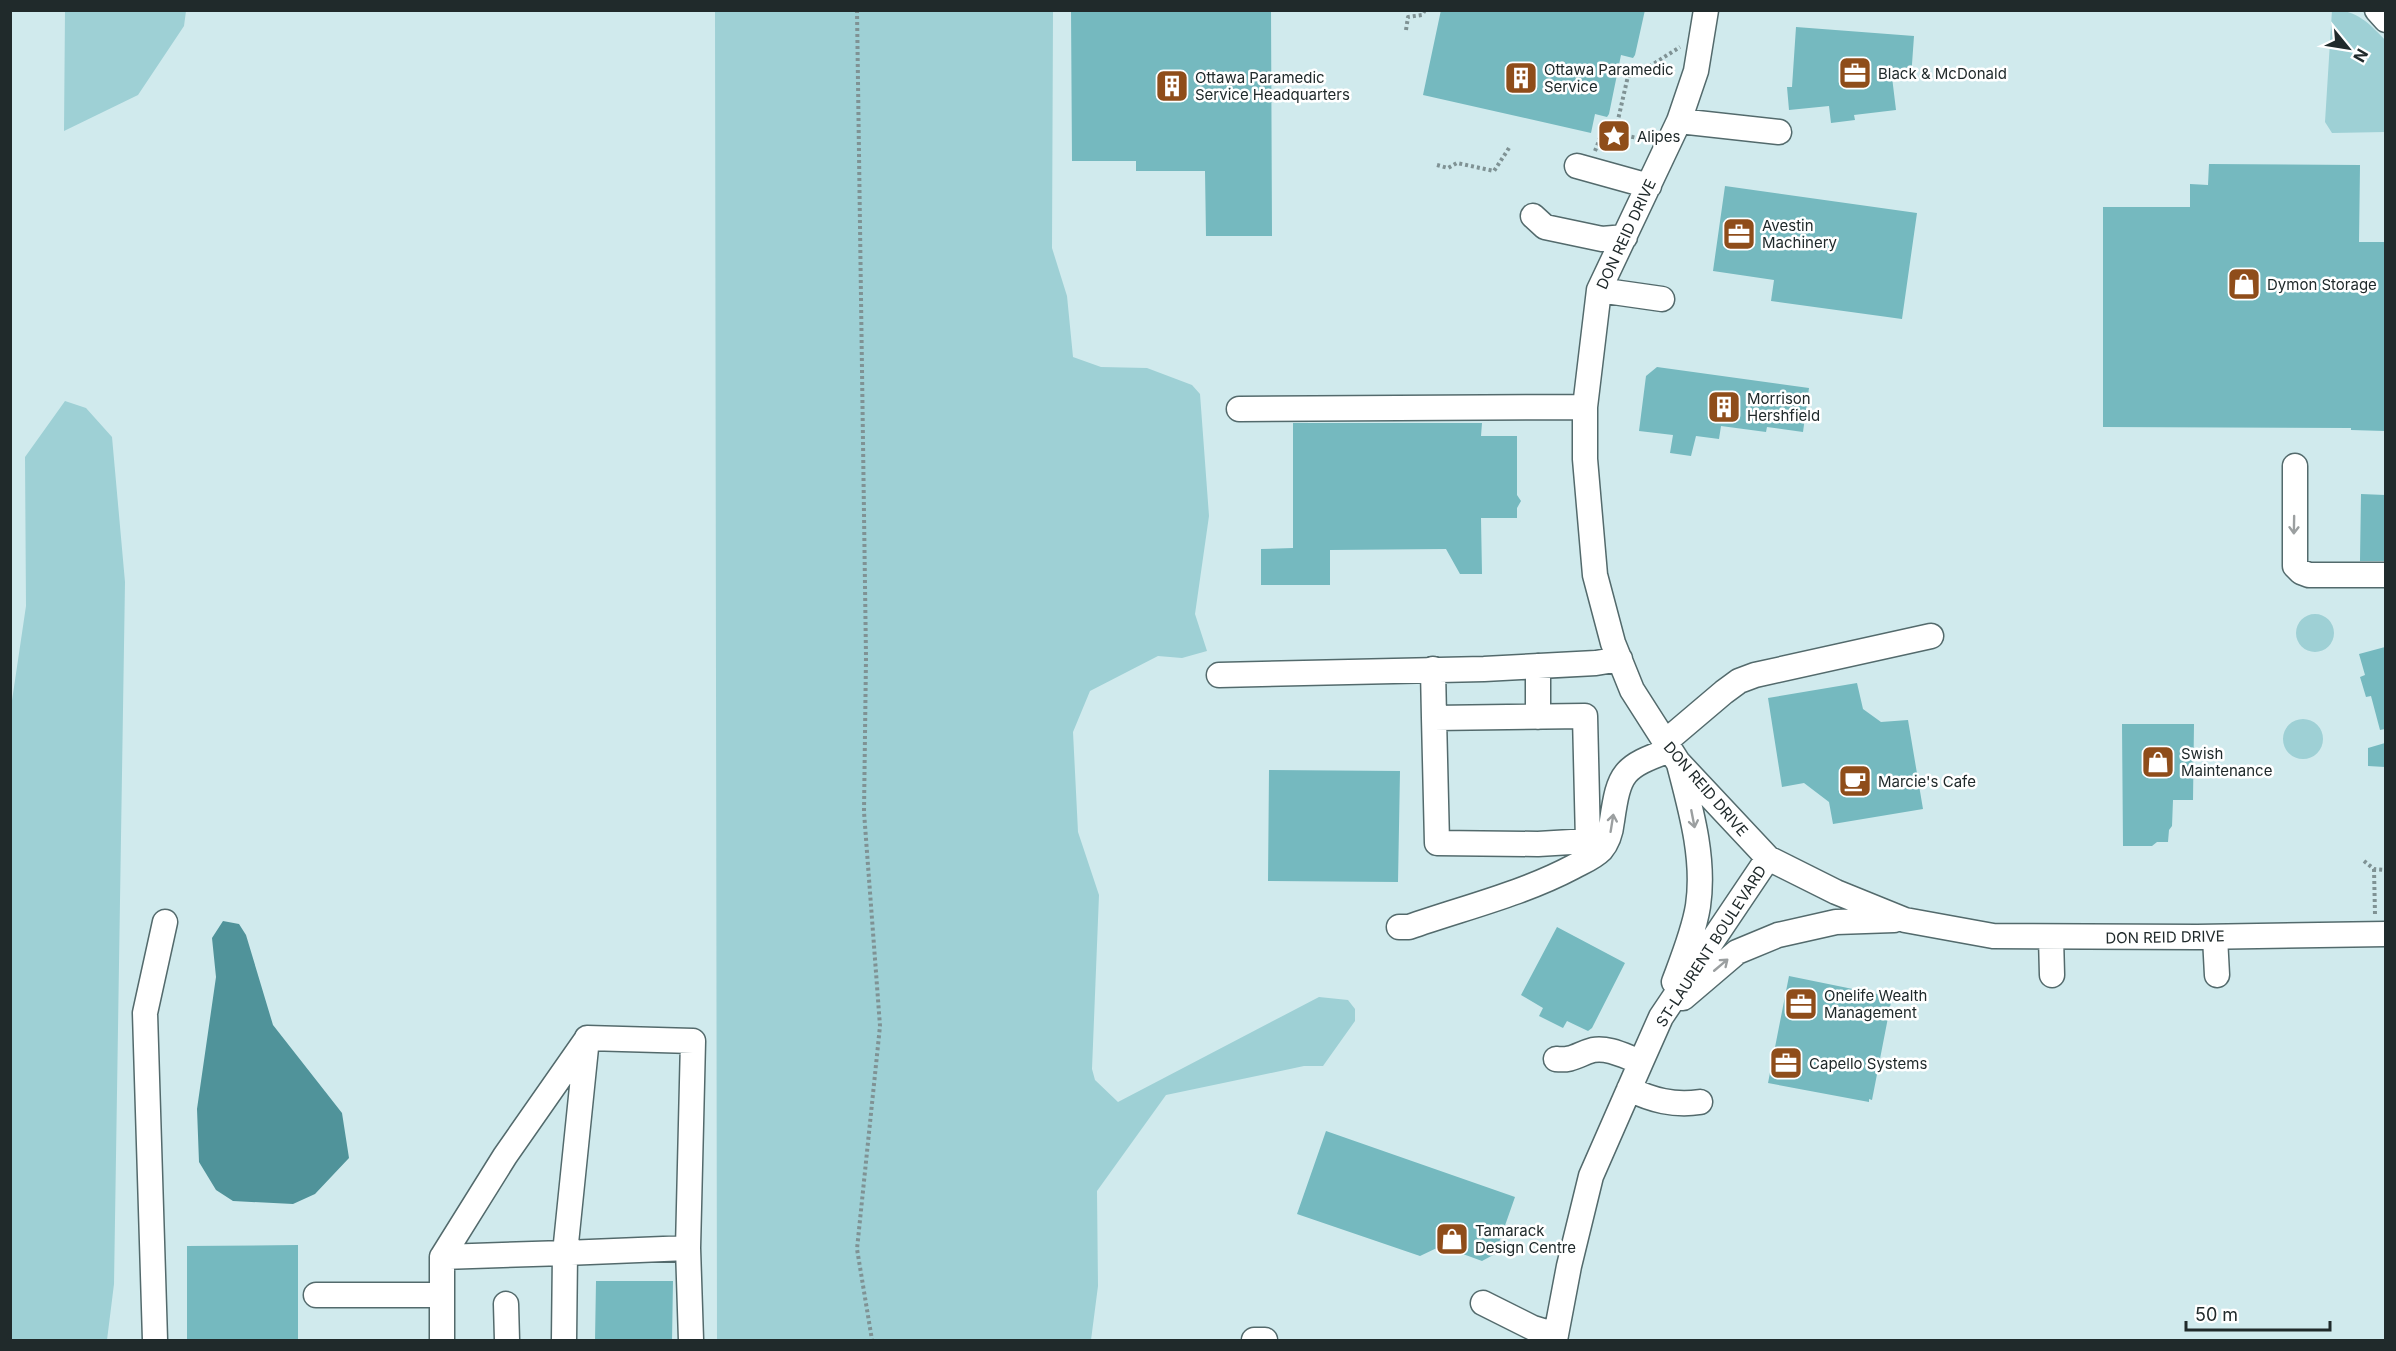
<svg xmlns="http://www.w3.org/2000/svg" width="2396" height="1351" font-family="Inter,sans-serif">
	<rect width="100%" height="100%" fill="#d0eaed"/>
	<path fill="#9ed0d5" d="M2332 10C2357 10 2369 23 2385 40V132L2332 133 2325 122Z
		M65 11H186L184 26 138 95 64 131Z
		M715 11H1053L1052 248 1067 296 1073 357 1101 367 1147 368 1192 385 1200 394 1209 516 1195 614 1207 651 1182 658 1158 656 1090 691 1073 732 1078 832 1099 895 1092 1069 1095 1080 1118 1102 1319 997 1348 1000 1355 1009V1021L1323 1066H1304L1166 1095 1097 1191 1098 1286 1091 1340H717Z
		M65 401 86 408 112 437 125 582 114 1284 107 1340H11L10 714 26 606 25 457Z
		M2296 633a19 19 0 1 1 38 0a19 19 0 1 1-38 0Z
		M2283 739a20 20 0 1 1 40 0a20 20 0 1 1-40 0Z"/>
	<path fill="#50939a" d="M223 921 239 924 246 935 273 1025 342 1113 349 1158 315 1194 293 1204 233 1201 216 1190 199 1162 197 1109 216 977 212 938Z"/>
	<path fill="#75b9bf" d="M1071 10H1271L1272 236H1206L1205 171H1136V161H1072Z
		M1441 10H1645L1635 55 1633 58 1621 55 1609 114 1607 117 1595 114 1591 133 1423 95Z
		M1796 27 1914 36 1911 78 1892 77 1896 110 1854 115 1855 120 1831 123 1829 106 1789 110 1787 87H1792Z
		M2209 164 2360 165 2359 242H2385V431L2351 430V428L2103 427V207H2190V184L2208 185Z
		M1725 186 1917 213 1902 319 1771 301 1774 280 1713 271Z
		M1657 367 1809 388 1803 432 1767 427 1766 432 1721 426 1719 439 1696 436 1691 456 1670 453 1673 435 1639 431 1646 376Z
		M1293 423H1482L1481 436H1517V495L1521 501 1517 508V518H1481L1482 574H1460L1446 549 1330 550V585H1261V549L1293 548Z
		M2361 494 2385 495V561H2360Z
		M2385 647V729L2380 730 2371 696 2366 697 2360 677 2365 675 2359 654Z
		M1857 683 1863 709 1881 722 1908 720 1923 809 1833 824 1829 802 1804 783 1782 787 1768 698Z
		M2122 724H2194L2193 800H2173L2172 826 2169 830 2168 842H2157L2152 846H2123Z
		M2385 743V767L2368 766V748Z
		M1269 770 1400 771 1398 882 1268 881Z
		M1557 927 1625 963 1592 1028 1588 1031 1567 1021 1563 1028 1539 1016 1543 1008 1521 995Z
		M1789 976 1892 997 1872 1100 1869 1099V1102L1768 1083Z
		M1326 1131 1515 1197 1495 1254 1482 1261 1441 1246 1420 1256 1297 1214Z
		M298 1245V1341H187V1246Z
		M596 1281H673L672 1341H595Z"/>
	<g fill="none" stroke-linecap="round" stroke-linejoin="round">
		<g stroke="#536a6c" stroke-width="27">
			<path id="minor" d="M1706 10 1696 71 1679 121 1599 290 1585 407V459L1595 575 1613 643 1632 690 1678 762 1768 858 1836 892 1905 920 1993 936 2197 937 2386 934
				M2377 10 2386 20
				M1679 121 1779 132
				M1577 166 1649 186
				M1533 216 1545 227 1602 239 1625 237
				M1599 290 1662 299
				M1239 409 1585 407
				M2295 466V566L2301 572 2309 575H2386
				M1538 666V717
				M1433 669 1434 718
				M1219 675 1484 669 1596 663 1620 659
				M1585 716 1588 841 1538 844 1437 843 1434 718Z
				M1665 742 1724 692 1739 681 1755 675 1931 636
				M1399 927H1409C1463 908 1522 894 1573 867 1582 862 1593 858 1601 850 1608 842 1611 831 1612 821 1619 772 1623 767 1670 750
				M2051 937 2052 975
				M2215 937 2217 975
				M1674 982C1683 958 1694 931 1698 906 1705 859 1691 810 1679 764
				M1683 998 1737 952 1778 935 1836 922 1894 920
				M587 1038 693 1041 688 1248 565 1253Z
				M1556 1059C1573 1061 1578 1054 1593 1050 1609 1047 1626 1057 1641 1062
				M1629 1089C1652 1100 1674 1106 1700 1102
				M688 1248 691 1340
				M442 1257 565 1253 564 1340
				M316 1295H442
				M1483 1303 1533 1328 1556 1335
				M506 1304 507 1340
				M155 1340 145 1013 165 922
				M442 1340V1257L505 1156 586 1040
				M1254 1340H1265
				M1555 1340 1569 1266 1591 1176 1641 1062 1661 1017 1768 858"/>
		</g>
		<path stroke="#7f9294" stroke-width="4" stroke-dasharray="3 3" stroke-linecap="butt" d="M857 10 866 657 864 812 880 1026 857 1249 872 1340
			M1406 30 1408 17 1422 15 1425 10
			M1646 140 1615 133 1628 76 1636 75 1680 47
			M1595 151 1600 138 1615 133
			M1437 165 1448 168 1457 163 1494 171 1509 148
			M2364 861 2374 869 2386 870
			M2374 869 2375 914"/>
		<use href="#minor" stroke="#fff" stroke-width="24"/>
	</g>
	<defs><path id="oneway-shaft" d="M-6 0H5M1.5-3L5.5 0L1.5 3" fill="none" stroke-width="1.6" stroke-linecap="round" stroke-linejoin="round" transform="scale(1.5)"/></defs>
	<g stroke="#9b9fa0">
		<use href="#oneway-shaft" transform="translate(2294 525) rotate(91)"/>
		<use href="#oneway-shaft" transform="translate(1693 819) rotate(79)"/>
		<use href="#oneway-shaft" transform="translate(1612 823) rotate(-81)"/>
		<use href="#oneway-shaft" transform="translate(1721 965) rotate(-40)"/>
	</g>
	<defs>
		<g id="office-square" transform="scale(1.725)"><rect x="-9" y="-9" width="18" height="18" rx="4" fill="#8f4d1a" stroke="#fff"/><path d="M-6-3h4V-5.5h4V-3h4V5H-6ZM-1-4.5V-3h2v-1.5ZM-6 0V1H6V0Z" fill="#fff"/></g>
		<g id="building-square" transform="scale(1.725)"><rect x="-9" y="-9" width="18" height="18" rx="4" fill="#8f4d1a" stroke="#fff"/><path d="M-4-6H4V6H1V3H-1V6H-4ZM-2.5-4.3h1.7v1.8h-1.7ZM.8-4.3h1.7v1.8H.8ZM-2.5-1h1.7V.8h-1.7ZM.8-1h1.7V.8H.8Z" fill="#fff"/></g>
		<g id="sight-square" transform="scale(1.725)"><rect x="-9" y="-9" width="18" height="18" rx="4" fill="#8f4d1a" stroke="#fff"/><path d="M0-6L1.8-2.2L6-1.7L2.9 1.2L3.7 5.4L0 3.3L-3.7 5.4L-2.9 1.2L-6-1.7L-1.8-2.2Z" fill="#fff"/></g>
		<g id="shop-square" transform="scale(1.725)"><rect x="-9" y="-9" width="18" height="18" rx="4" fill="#8f4d1a" stroke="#fff"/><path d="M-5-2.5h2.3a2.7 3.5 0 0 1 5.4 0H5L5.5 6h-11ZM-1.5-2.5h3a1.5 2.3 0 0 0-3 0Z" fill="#fff"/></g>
		<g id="cafe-square" transform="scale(1.725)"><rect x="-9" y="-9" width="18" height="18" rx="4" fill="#8f4d1a" stroke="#fff"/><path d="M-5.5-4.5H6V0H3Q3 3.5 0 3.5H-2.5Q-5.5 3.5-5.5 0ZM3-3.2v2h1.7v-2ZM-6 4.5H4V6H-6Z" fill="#fff"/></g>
	</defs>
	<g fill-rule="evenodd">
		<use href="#office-square" x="1855" y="73"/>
		<use href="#building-square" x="1521" y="78"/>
		<use href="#building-square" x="1172" y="86"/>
		<use href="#sight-square" x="1614" y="136"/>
		<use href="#office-square" x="1739" y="234"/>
		<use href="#shop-square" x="2244" y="284"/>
		<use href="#building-square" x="1724" y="407"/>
		<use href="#shop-square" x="2158" y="762"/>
		<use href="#cafe-square" x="1855" y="781"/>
		<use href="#office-square" x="1801" y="1004"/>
		<use href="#office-square" x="1786" y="1063"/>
		<use href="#shop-square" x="1452" y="1239"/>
	</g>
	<g text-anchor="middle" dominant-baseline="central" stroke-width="5" stroke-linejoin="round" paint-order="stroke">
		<g font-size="15" fill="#202a2b" stroke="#fff" text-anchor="start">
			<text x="1544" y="69">Ottawa Paramedic<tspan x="1544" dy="17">Service</tspan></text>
			<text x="1878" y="73">Black &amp; McDonald</text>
			<text x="1195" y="77">Ottawa Paramedic<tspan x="1195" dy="17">Service Headquarters</tspan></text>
			<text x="1637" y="136">Alipes</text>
			<text x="1762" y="225">Avestin<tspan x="1762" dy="17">Machinery</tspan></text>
			<text x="2267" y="284">Dymon Storage</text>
			<text x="1747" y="398">Morrison<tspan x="1747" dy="17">Hershfield</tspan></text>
			<text x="2181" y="753">Swish<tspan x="2181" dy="17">Maintenance</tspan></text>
			<text x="1878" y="781">Marcie's Cafe</text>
			<text x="1824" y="995">Onelife Wealth<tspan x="1824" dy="17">Management</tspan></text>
			<text x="1809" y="1063">Capello Systems</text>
			<text x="1475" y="1230">Tamarack<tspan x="1475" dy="17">Design Centre</tspan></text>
		</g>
		<g font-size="15" fill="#202a2b" stroke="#fff">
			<text transform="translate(1626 234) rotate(-65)">DON REID DRIVE</text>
			<text transform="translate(1706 789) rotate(49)">DON REID DRIVE</text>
			<text transform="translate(2165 937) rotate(-1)">DON REID DRIVE</text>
			<text transform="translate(1711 946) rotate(-57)">ST-LAURENT BOULEVARD</text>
		</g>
	</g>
	<rect width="2396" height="1351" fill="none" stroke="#202a2b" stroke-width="24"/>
	<g transform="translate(2348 48) rotate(120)" stroke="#ffffff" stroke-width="4.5" paint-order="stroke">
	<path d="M0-4.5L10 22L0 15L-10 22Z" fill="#202a2b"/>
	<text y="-9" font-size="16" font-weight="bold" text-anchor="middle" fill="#202a2b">N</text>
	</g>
	<path d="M2186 1321v9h144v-9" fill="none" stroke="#202a2b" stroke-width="3"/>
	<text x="2195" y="1321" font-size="18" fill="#202a2b" stroke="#ffffff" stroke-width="4.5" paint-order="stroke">50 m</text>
</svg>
